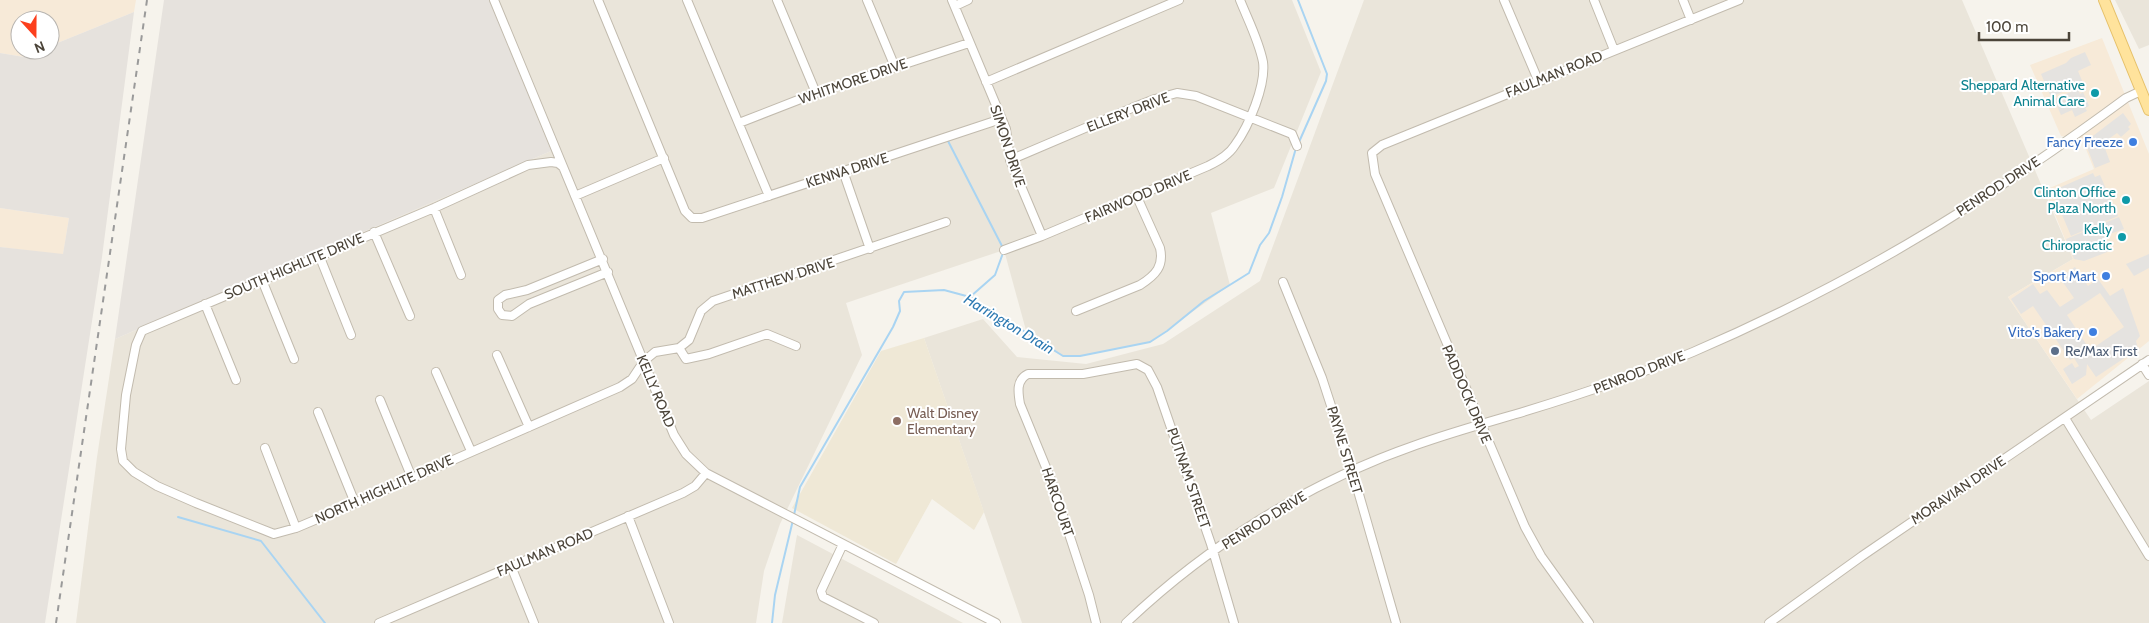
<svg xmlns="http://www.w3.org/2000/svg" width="2149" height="623" font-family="Cabin,sans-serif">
	<rect width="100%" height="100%" fill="#f6f3ec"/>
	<path fill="#eae5da" d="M489 0H1292L1321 72 1274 188 1211 213 1230 285 1150 342 1080 356H1063L1045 347 1027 334 1004 250 846 303 862 355 780 524 764 571 756 623H76L97 457 115 339 551 151Z
		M1364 0H1962L2073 259 2008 297 2091 420 2149 381V623H1022L924 338 983 319 1017 357 1086 364 1163 344 1260 281Z
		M2115 0H2149V45L2139 49Z
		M797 535 963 623H782Z"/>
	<path fill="#f7ead8" d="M0 0H136L134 12 50 46V20H20V50H41L24 57 0 53Z
		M2102 38 2149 154V341L2077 399 2008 297 2073 259 2045 190 2094 169 2082 139 2061 136 2030 65Z
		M0 208 69 218 63 255 0 247Z"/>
	<path fill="#e6e2dd" d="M164 0H489L551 151 115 339Z
		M134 12 102 257 45 623H0V247L63 254 69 218 0 208V53L24 57 41 50H50V46Z"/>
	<path fill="#efe8d6" d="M924 338 984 512 974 530 932 499 896 564 792 508 881 351Z"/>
	<path fill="#e5e3e0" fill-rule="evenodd" d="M2085 52 2091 65 2078 71 2083 83 2051 97 2041 74 2066 63 2071 58Z
		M2078 89 2080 94 2083 92 2089 106 2085 108 2087 111 2075 117 2072 110 2061 115 2054 99Z
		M2123 113 2131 124 2128 127 2130 129 2121 137 2117 133 2103 143 2110 162 2095 168 2085 142Z
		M2093 173 2095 177 2100 175 2118 216 2071 236 2052 191Z
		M2119 217 2124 229 2104 236 2110 251 2084 261 2074 259 2066 239Z
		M2149 254V268L2134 276 2126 264Z
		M2075 267 2088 286 2098 279 2110 296 2123 288 2140 336 2136 341 2138 349 2096 377 2087 364 2086 375 2072 384 2063 369 2072 363 2075 368 2079 366 2074 358 2070 360 2033 306 2021 314 2011 299 2033 284 2040 294 2047 290 2060 307 2074 298 2060 278ZM2100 293 2124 327 2090 350 2067 315Z"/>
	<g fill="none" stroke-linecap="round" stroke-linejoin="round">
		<path stroke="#a9d4f2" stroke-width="2" d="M1298 0 1327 74 1326 81 1299 142
			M948 141 1003 248
			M970 297 995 275 1003 253
			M794 515 800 487 893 327 900 311 899 301 904 292 944 290 970 297 1063 356H1080L1150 342 1167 331 1204 301 1249 273 1260 245 1269 233 1282 197 1296 148
			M178 517 261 541 325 623
			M772 623 775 595 793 520"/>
		<g stroke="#c2bbae" stroke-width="10">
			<path id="minor" d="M494 0 674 435 686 454 706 473 996 623
				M598 0 685 211 692 218H702L1001 119
				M687 0 769 196
				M777 0 816 93
				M867 0 895 67
				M952 0 1006 129 1010 160 1042 236
				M1504 0 1538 80
				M1594 0 1614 50
				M1683 0 1691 20
				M955 6 968 0
				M986 82 1179 0
				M739 123 816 93 969 43
				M1010 160 1132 108 1155 99 1177 93 1196 96 1292 134 1297 146
				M563 167 558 163 551 162 528 165 434 208 142 331 136 345 126 395 121 449 123 461 134 472 157 486 196 503 274 534 296 528 355 503 620 387 632 379 644 361 655 352 679 348 689 340 701 311 713 301 946 222
				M843 171 870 249
				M575 196 664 158
				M434 208 461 275
				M374 232 410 316
				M1004 250 1042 236 1208 166C1218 161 1229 155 1235 145 1249 126 1266 85 1263 62 1259 41 1248 20 1240 0
				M319 255 351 335
				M603 259 527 290 505 295 498 300V309L502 315 512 316 529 304 608 272
				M262 280 294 359
				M1283 282 1322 378 1352 470 1396 623
				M205 304 236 380
				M1076 311 1140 285C1156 275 1164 266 1160 248L1137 197
				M679 348 686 359 709 354 767 334 796 346
				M497 355 529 427
				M2142 364 2149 375
				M436 372 471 451
				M380 400 412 478
				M318 412 355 503
				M2065 418 2149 556
				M265 448 296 528
				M628 516 669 623
				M843 544 821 591 823 597 874 623
				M511 566 534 623
				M379 623 683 493 695 486 706 473
				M1096 623 1089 595 1052 482 1020 404C1018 392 1016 380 1028 374H1083L1137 364 1148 370 1157 387 1211 544 1234 623
				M1126 623C1208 545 1309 482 1416 445 1452 432 1489 422 1526 411 1582 394 1638 375 1693 352 1793 309 1893 256 1985 196 2033 165 2080 132 2126 98L2141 91
				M1589 623 1541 556 1525 527 1375 174 1372 153 1382 145 1739 0
				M1769 623 1862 556 2149 360"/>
		</g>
		<g stroke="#e6c16a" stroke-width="12">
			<path id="major" d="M2104 0 2149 110"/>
		</g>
		<use href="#minor" stroke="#fff" stroke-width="8"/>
		<use href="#major" stroke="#ffe39c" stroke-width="10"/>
		<path stroke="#9a9a9a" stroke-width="2" stroke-dasharray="6 6" stroke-linecap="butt" d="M56 623 147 0"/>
	</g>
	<g fill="#0f9aa8" stroke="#fff" stroke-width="2">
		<circle cx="2095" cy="93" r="5"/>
		<circle cx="2126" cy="200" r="5"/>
		<circle cx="2122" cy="237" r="5"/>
	</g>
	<g fill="#3f7fe0" stroke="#fff" stroke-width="2">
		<circle cx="2133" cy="142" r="5"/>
		<circle cx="2106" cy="276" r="5"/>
		<circle cx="2093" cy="332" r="5"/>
	</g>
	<circle fill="#5c6f8a" stroke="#fff" stroke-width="2" cx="2055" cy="351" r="5"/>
	<circle fill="#8d6e63" stroke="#fff" stroke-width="2" cx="897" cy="421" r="5"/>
	<g text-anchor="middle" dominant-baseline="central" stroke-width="4" stroke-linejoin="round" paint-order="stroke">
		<g font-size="14" fill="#4b4439" stroke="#fff">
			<text transform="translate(1554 74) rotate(-22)">FAULMAN ROAD</text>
			<text transform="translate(853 81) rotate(-19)">WHITMORE DRIVE</text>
			<text transform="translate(1128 112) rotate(-21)">ELLERY DRIVE</text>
			<text transform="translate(1008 146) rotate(72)">SIMON DRIVE</text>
			<text transform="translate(847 170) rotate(-18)">KENNA DRIVE</text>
			<text transform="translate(1998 186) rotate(-33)">PENROD DRIVE</text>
			<text transform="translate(1138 196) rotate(-23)">FAIRWOOD DRIVE</text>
			<text transform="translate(294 266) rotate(-23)">SOUTH HIGHLITE DRIVE</text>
			<text transform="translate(783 278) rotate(-18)">MATTHEW DRIVE</text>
			<text transform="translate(1639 372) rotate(-21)">PENROD DRIVE</text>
			<text transform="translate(656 391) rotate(67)">KELLY ROAD</text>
			<text transform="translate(1467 394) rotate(67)">PADDOCK DRIVE</text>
			<text transform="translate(1345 450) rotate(73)">PAYNE STREET</text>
			<text transform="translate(1189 478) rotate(71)">PUTNAM STREET</text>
			<text transform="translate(384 489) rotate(-24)">NORTH HIGHLITE DRIVE</text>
			<text transform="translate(1958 490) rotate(-34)">MORAVIAN DRIVE</text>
			<text transform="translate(1058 502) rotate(71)">HARCOURT</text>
			<text transform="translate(1264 520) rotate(-32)">PENROD DRIVE</text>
			<text transform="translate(545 552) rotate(-23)">FAULMAN ROAD</text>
		</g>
		<g font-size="14" fill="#0d838f" stroke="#fff" text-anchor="end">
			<text x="2085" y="85">Sheppard Alternative<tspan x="2085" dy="16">Animal Care</tspan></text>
			<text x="2116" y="192">Clinton Office<tspan x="2116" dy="16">Plaza North</tspan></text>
			<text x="2112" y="229">Kelly<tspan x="2112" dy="16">Chiropractic</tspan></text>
		</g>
		<g font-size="14" fill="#366cbe" stroke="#fff" text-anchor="end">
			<text x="2123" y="142">Fancy Freeze</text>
			<text x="2096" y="276">Sport Mart</text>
			<text x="2083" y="332">Vito's Bakery</text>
		</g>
		<g font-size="14" fill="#4e5e75" stroke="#fff" text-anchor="start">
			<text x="2065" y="351">Re/Max First</text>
		</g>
		<g font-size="14" fill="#785e54" stroke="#fff" text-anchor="start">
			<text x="907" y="413">Walt Disney<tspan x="907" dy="16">Elementary</tspan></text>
		</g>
		<g font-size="15" font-style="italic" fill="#2e7ab2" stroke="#fff">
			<text transform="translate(1009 324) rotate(31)">Harrington Drain</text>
		</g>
	</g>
	<g transform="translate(35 35) rotate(159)"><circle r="24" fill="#ffffff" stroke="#b7b4b0"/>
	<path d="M0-4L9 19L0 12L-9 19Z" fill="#fc3f1d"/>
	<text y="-8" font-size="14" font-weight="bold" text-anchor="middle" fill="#4b4439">N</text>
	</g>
	<path d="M1979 32v8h90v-8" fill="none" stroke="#4b4439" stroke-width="2.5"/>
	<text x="1986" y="32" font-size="15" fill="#4b4439" stroke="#ffffff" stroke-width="4" paint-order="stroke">100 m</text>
</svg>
